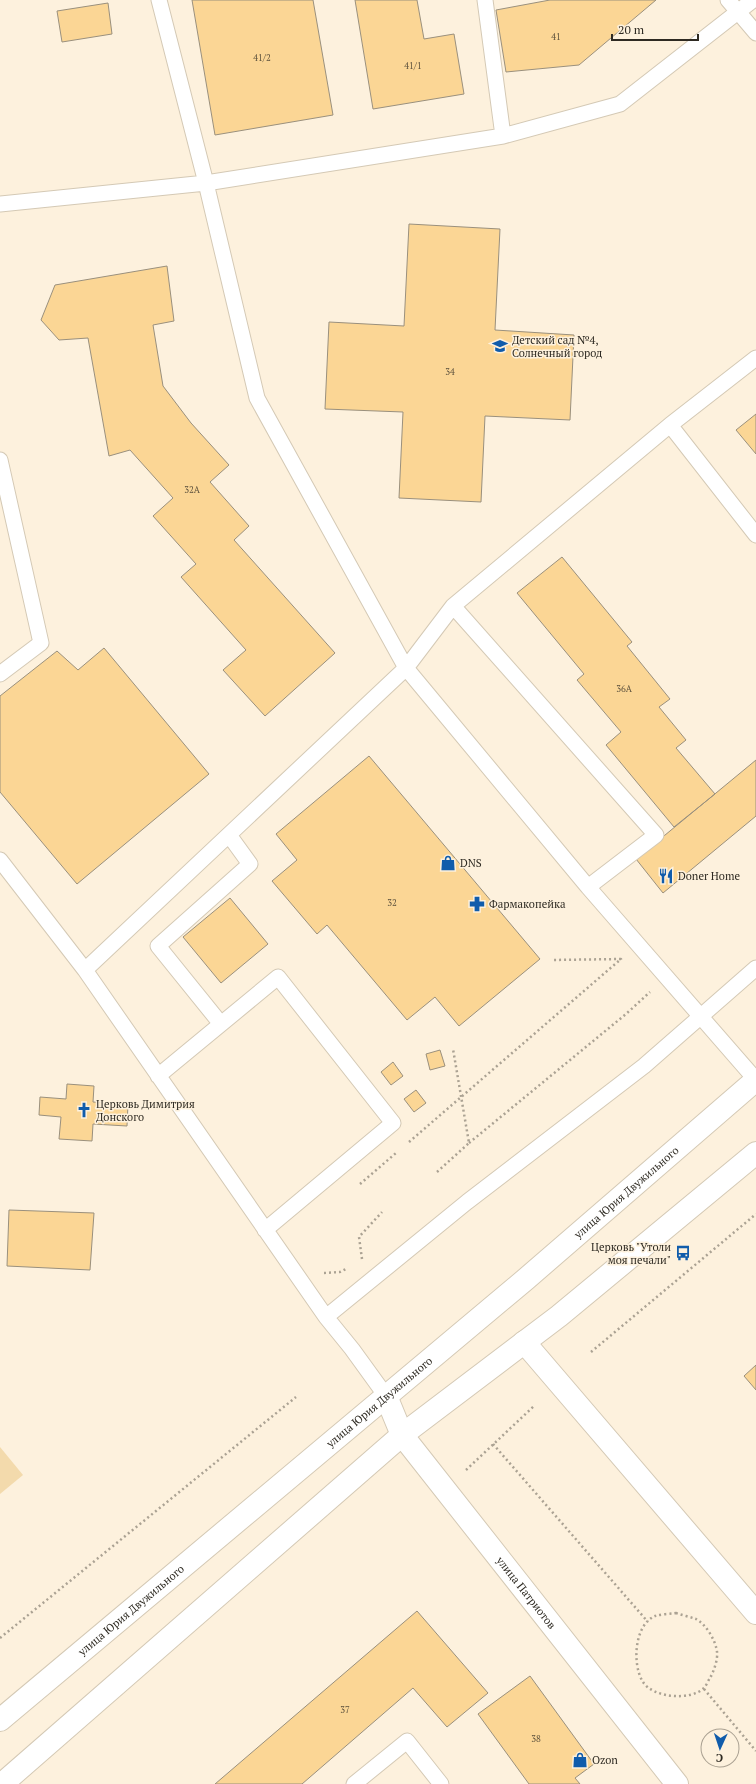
<svg xmlns="http://www.w3.org/2000/svg" width="756" height="1784" font-family="'PT Serif',serif">
	<rect width="100%" height="100%" fill="#fdf1dd"/>
	<path fill="#f3daac" d="M0 1447 23 1475 0 1494Z"/>
	<path fill="#fbd695" stroke="#9a907d" d="M192 0H313L333 115 215 135Z
		M355 0H417L424 39 454 34 464 94 373 109Z
		M550 0H656L579 65 506 72 496 10Z
		M108 3 112 34 62 42 57 11Z
		M409 224 500 229 495 330 574 335 570 420 485 416 481 502 399 498 403 412 325 409 329 322 404 326Z
		M167 266 174 321 153 325 163 386 191 423 229 465 210 482 249 526 234 540 335 653 265 716 223 670 246 650 181 577 196 564 153 516 173 498 130 450 109 456 88 338 59 340 41 320 55 285Z
		M756 414V454L736 430Z
		M562 557 632 642 627 646 670 699 659 707 686 740 676 748 715 794 674 827 606 745 621 732 577 680 584 674 517 593Z
		M104 648 209 774 77 884 0 792V696L57 651 78 670Z
		M369 756 540 959 459 1026 435 997 407 1020 327 925 317 934 272 881 297 860 276 834Z
		M756 760V816L663 893 636 859Z
		M230 898 268 944 221 983 183 937Z
		M440 1050 445 1066 430 1070 426 1054Z
		M393 1062 403 1076 391 1085 381 1072Z
		M67 1084 94 1086 93 1102 128 1104 127 1126 93 1124 92 1141 59 1139 61 1117 39 1115 40 1097 66 1099Z
		M416 1090 426 1103 414 1112 404 1099Z
		M9 1210 94 1213 90 1270 7 1266Z
		M756 1365V1390L744 1376Z
		M417 1611 488 1693 447 1727 413 1688 302 1784H215Z
		M530 1676 594 1764 575 1778 580 1784H529L478 1714Z"/>
	<g fill="none" stroke-linecap="round" stroke-linejoin="round">
		<g stroke="#d4c9b5" stroke-width="17">
			<path id="lane" d="M159 0 206 183 257 398 406 668 588 887 756 1080
				M485 0 503 136
				M728 0 756 33
				M0 204 206 183 503 136 620 104 753 0
				M670 425 756 535
				M0 460 41 643 0 674
				M453 606 656 835 588 887
				M0 860 85 970 326 1317 352 1349 386 1396
				M85 970 406 668 453 606 670 425 756 358
				M221 1024 158 946 250 864 229 835
				M158 1076 278 977 393 1123 265 1230
				M326 1317 467 1202 644 1066 756 968
				M354 1784 407 1741 441 1784"/>
		</g>
		<g stroke="#d4c9b5" stroke-width="24">
			<g id="street">
				<path d="M524 1342 756 1613"/>
				<path id="s1" d="M386 1396 402 1435 677 1784"/>
			</g>
		</g>
		<g stroke="#d4c9b5" stroke-width="24">
			<g id="secondary">
				<path id="s2" d="M0 1720 526 1279 756 1080"/>
				<path d="M2 1784 402 1435 559 1316 756 1153"/>
			</g>
		</g>
		<path stroke="#aba293" stroke-width="2.5" stroke-dasharray="2 3" stroke-linecap="butt" d="M409 1142 621 959 552 960
			M469 1143 626 1014 650 992
			M437 1172 469 1143 453 1049
			M360 1184 396 1153
			M362 1259 359 1237 382 1212
			M324 1273 340 1272 346 1269
			M591 1352 756 1214
			M493 1444 648 1622
			M466 1470 534 1406
			M676 1613C682 1615 690 1617 696 1619 706 1624 716 1641 717 1652 718 1659 714 1671 710 1678 708 1681 706 1686 704 1688 691 1701 653 1698 643 1682 632 1665 634 1625 655 1616 661 1614 670 1614 676 1613Z
			M0 1638 296 1397
			M704 1689 756 1751"/>
		<use href="#lane" stroke="#fff" stroke-width="15"/>
		<use href="#street" stroke="#fff" stroke-width="22"/>
		<use href="#secondary" stroke="#fff" stroke-width="22"/>
	</g>
	<defs>
		<g id="school-bare" transform="scale(1.2)"><path d="M0-5L7-2L0 1L-7-2ZM-4 1L0 2.5L4 1V4Q0 6-4 4Z" fill="#105cab" stroke="#fdf1dd" stroke-width="2.5" paint-order="stroke"/></g>
		<g id="shop-bare" transform="scale(1.2)"><path d="M-5-2.5h2.3a2.7 3.5 0 0 1 5.4 0H5L5.5 6h-11ZM-1.5-2.5h3a1.5 2.3 0 0 0-3 0Z" fill="#105cab" stroke="#fdf1dd" stroke-width="2.5" paint-order="stroke"/></g>
		<g id="restaurant-bare" transform="scale(1.2)"><path d="M-5-6h1v4h1v-4h1v4h1v-4h1v5L-1.5 .5V6h-2V.5L-5-1ZM5-6V6H3V1.5H1.5Q1.5-4 5-6Z" fill="#105cab" stroke="#fdf1dd" stroke-width="2.5" paint-order="stroke"/></g>
		<g id="pharmacy-bare" transform="scale(1.2)"><path d="M-2-6h4v4h4v4h-4v4h-4v-4h-4v-4h4Z" fill="#105cab" stroke="#fdf1dd" stroke-width="2.5" paint-order="stroke"/></g>
		<g id="church-bare" transform="scale(1.2)"><path d="M-1.2-6h2.4v3.5h3.3v2.4h-3.3V6h-2.4V-.1h-3.3v-2.4h3.3Z" fill="#105cab" stroke="#fdf1dd" stroke-width="2.5" paint-order="stroke"/></g>
		<g id="bus-bare" transform="scale(1.2)"><path d="M-5-6H5V4H4V6H2V4H-2V6H-4V4H-5ZM-3.5-4V0h7V-4ZM-3.5 1.2v1.5H-2V1.2ZM2 1.2v1.5H3.5V1.2Z" fill="#105cab" stroke="#fdf1dd" stroke-width="2.5" paint-order="stroke"/></g>
	</defs>
	<g fill-rule="evenodd">
		<use href="#school-bare" x="500" y="346"/>
		<use href="#shop-bare" x="448" y="863"/>
		<use href="#restaurant-bare" x="666" y="876"/>
		<use href="#pharmacy-bare" x="477" y="904"/>
		<use href="#church-bare" x="84" y="1110"/>
		<use href="#bus-bare" x="683" y="1253"/>
		<use href="#shop-bare" x="580" y="1760"/>
	</g>
	<g text-anchor="middle" dominant-baseline="central" stroke-width="3" stroke-linejoin="round" paint-order="stroke">
		<g font-size="9" fill="#61553f">
			<text x="556" y="37">41</text>
			<text x="262" y="58">41/2</text>
			<text x="413" y="66">41/1</text>
			<text x="450" y="372">34</text>
			<text x="192" y="490">32А</text>
			<text x="624" y="689">36А</text>
			<text x="392" y="903">32</text>
			<text x="345" y="1710">37</text>
			<text x="536" y="1739">38</text>
		</g>
		<g font-size="11" fill="#2e2a22" stroke="#fdf1dd" text-anchor="start">
			<text x="512" y="340">Детский сад №4,<tspan x="512" dy="13">Солнечный город</tspan></text>
			<text x="460" y="863">DNS</text>
			<text x="678" y="876">Doner Home</text>
			<text x="489" y="904">Фармакопейка</text>
			<text x="96" y="1104">Церковь Димитрия<tspan x="96" dy="13">Донского</tspan></text>
			<text x="671" y="1247" text-anchor="end">Церковь "Утоли<tspan x="671" dy="13">моя печали"</tspan></text>
			<text x="592" y="1760">Ozon</text>
		</g>
		<g font-size="11" fill="#2e2a22" stroke="#fdf1dd">
			<text stroke="none"><textPath href="#s2" startOffset="819">улица Юрия Двужильного</textPath></text>
			<text stroke="none"><textPath href="#s2" startOffset="495">улица Юрия Двужильного</textPath></text>
			<text stroke="none"><textPath href="#s1" startOffset="243">улица Патриотов</textPath></text>
			<text stroke="none"><textPath href="#s2" startOffset="171">улица Юрия Двужильного</textPath></text>
		</g>
	</g>
	<g transform="translate(720 1748) rotate(183)"><circle r="19" fill="#fdf1dd" stroke="#aaa192"/>
	<path d="M0-3L7 15L0 10L-7 15Z" fill="#105cab"/>
	<text y="-6" font-size="11" font-weight="bold" text-anchor="middle" fill="#2e2a22">С</text>
	</g>
	<path d="M612 34v6h86v-6" fill="none" stroke="#2e2a22" stroke-width="2"/>
	<text x="618" y="34" font-size="12" fill="#2e2a22" stroke="#fdf1dd" stroke-width="3" paint-order="stroke">20 m</text>
</svg>
